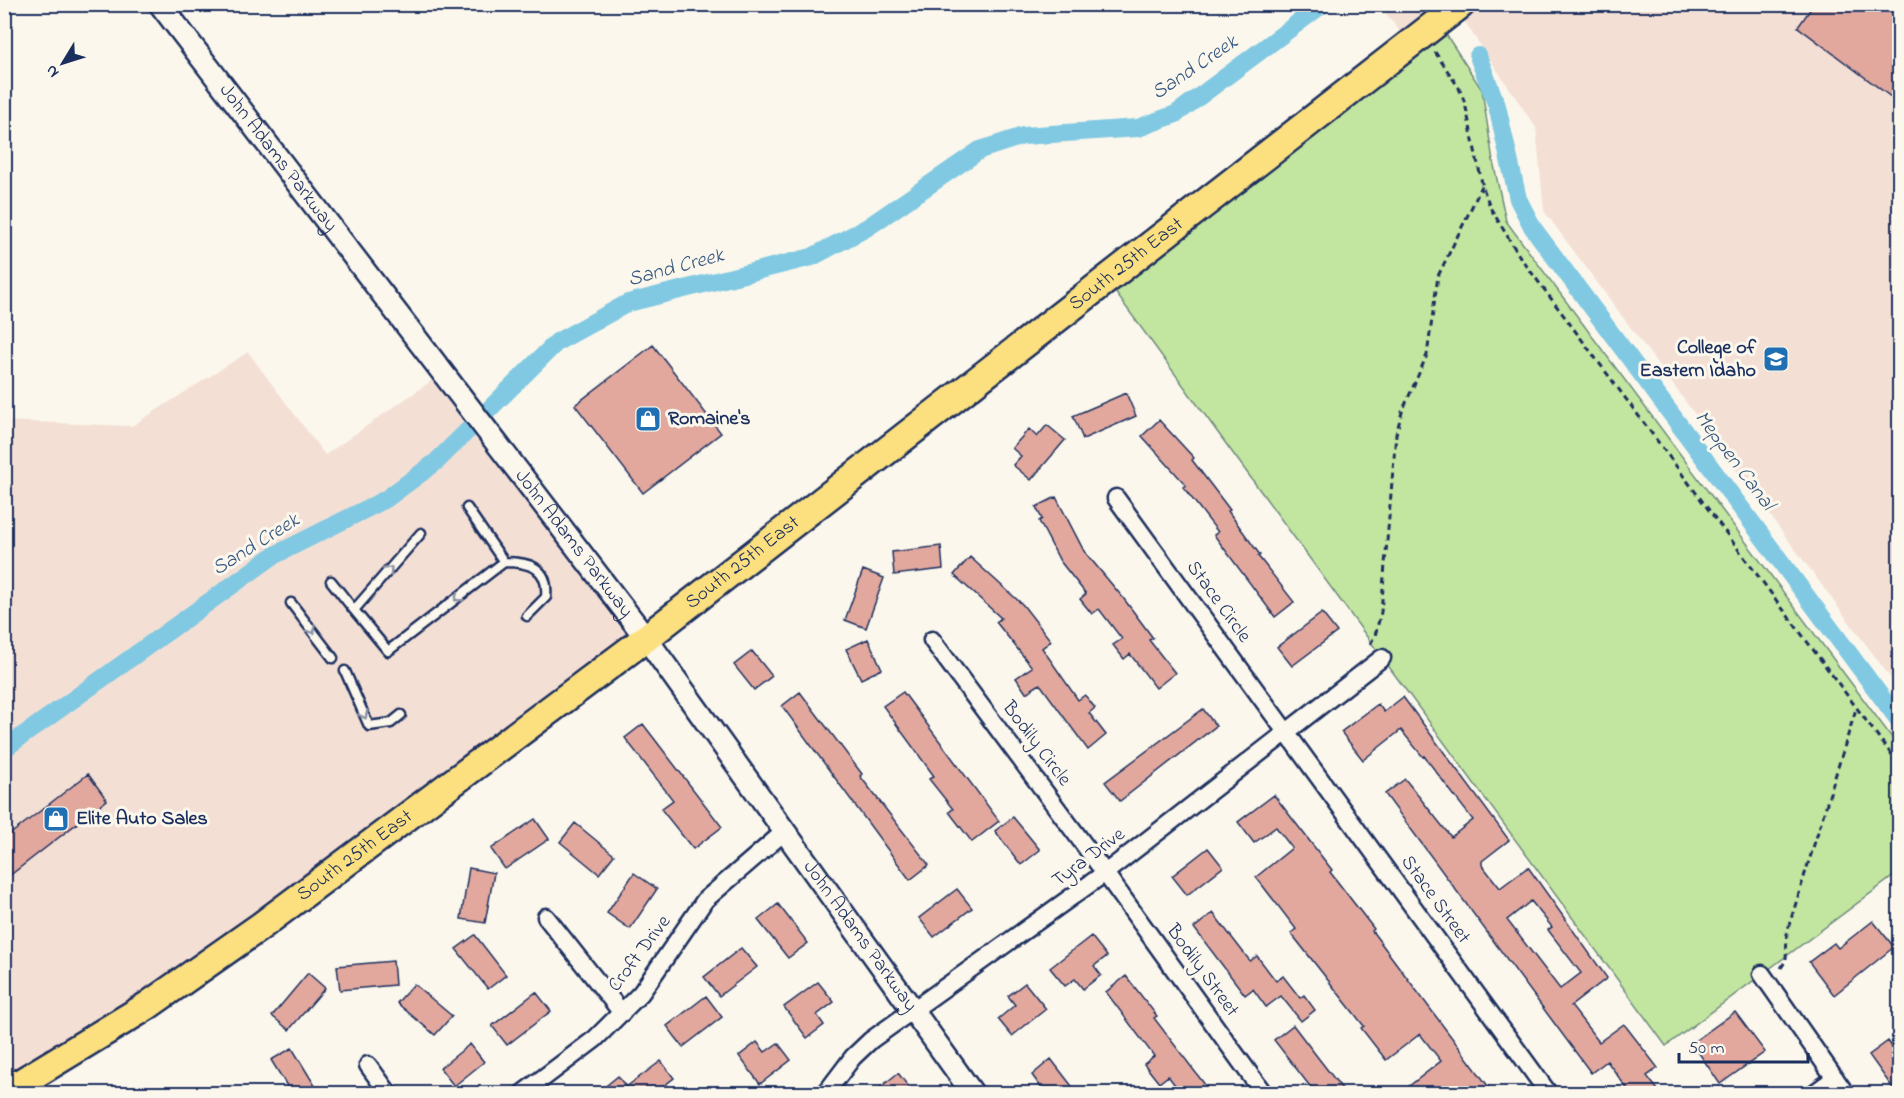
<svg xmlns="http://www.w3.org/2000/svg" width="1904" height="1098" font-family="'Indie Flower',sans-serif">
	<rect width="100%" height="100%" fill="#fbf7ec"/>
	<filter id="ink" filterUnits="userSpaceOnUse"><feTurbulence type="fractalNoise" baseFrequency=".0167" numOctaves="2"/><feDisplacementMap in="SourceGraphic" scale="12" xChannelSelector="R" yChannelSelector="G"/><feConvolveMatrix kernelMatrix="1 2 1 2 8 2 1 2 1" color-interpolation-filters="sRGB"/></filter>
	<g filter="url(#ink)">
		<path fill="#f4dfd5" d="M1479 4 1899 5V689L1544 211 1536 128 1462 18Z
			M1379 5H1461L1410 44Z
			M248 352 325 455 447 370 646 638 5 1093V421L132 426Z"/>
		<path fill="#c2e59f" stroke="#6e8a7e" stroke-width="1.5" d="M1438 22 1482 90 1493 161 1506 221 1899 747V872L1666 1046 1107 281Z"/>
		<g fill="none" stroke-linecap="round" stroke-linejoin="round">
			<path stroke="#81c9e2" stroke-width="18" d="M1478 56 1497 106 1518 199 1533 228 1900 722
				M4 749 273 556 386 499 436 462 557 342 628 303 812 257 868 227 980 150 1023 136 1138 128 1176 114 1323 4"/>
		</g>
		<path fill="#e2a89e" stroke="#1b2f5e" stroke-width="1.5" fill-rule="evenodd" d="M1814 4H1899V103L1798 27Z
			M653 345 721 433 643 493 575 405Z
			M1126 393 1136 416 1083 439 1073 416Z
			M1159 420 1194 458 1192 460 1230 510 1228 511 1260 555 1258 556 1294 602 1275 617 1214 535 1218 532 1183 487 1186 485 1142 436Z
			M1047 425 1065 440 1031 480 1013 465 1021 456 1012 448 1029 429 1037 437Z
			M1056 497 1084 551 1124 599 1153 638 1149 640 1175 673 1156 688 1130 654 1124 659 1113 645 1122 639 1099 609 1092 614 1080 599 1086 594 1060 561 1039 521 1042 519 1036 507Z
			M941 546 943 569 894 575 892 552Z
			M970 557 1023 605 1051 641 1042 648 1078 700 1085 695 1095 708 1089 713 1106 735 1088 750 1040 684 1026 693 1016 678 1032 667 996 622 1001 618 954 575Z
			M863 570 884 578 866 628 845 620Z
			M1322 613 1337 632 1292 666 1277 647Z
			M868 639 882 669 861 679 846 649Z
			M752 651 772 676 754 690 734 665Z
			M800 692 862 774 860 776 929 865 910 880 782 706Z
			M903 692 999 821 972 842 949 812 953 809 929 779 934 776 883 706Z
			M1403 697 1509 840 1482 861V865L1500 888 1528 867 1607 978 1571 1006 1599 1042 1624 1024 1658 1068 1647 1076 1661 1094H1631L1607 1061 1591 1073 1385 794 1405 779 1451 837 1473 820 1424 756 1423 757 1401 730 1363 760 1341 732 1378 704 1384 712ZM1531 901 1552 927 1548 930 1581 973 1560 989 1507 920Z
			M1203 709 1216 726 1120 801 1105 782Z
			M643 724 722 827 693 849 661 809 673 800 625 738Z
			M88 774 107 800 4 880V839Z
			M1274 795 1332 870 1330 872 1374 929 1372 931 1494 1094H1399L1441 1061 1420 1034 1386 1060 1361 1028 1364 1026 1291 933 1296 929 1256 877 1292 848 1276 827 1254 843 1238 822Z
			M1013 817 1040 850 1021 865 995 831Z
			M535 819 549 839 505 869 491 849Z
			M575 823 614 855 599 874 560 842Z
			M1208 848 1223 867 1187 895 1172 876Z
			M469 868 494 873 485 923 461 919Z
			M634 873 657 889 630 929 607 913Z
			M957 889 972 908 934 937 919 918Z
			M778 904 808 943 788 958 758 920Z
			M1213 913 1250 961 1257 956 1276 981 1283 976 1300 998 1304 995 1315 1010 1301 1021 1281 996 1266 1007 1253 989 1245 995 1194 928Z
			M1873 921 1894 947 1834 995 1809 962 1834 943 1838 948Z
			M475 935 506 975 488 989 456 949Z
			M1091 936 1107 956 1094 966 1101 975 1083 989 1075 979 1065 986 1050 968Z
			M741 948 757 967 719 996 704 977Z
			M393 961 395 985 340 990 337 966Z
			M308 973 325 988 289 1030 272 1016Z
			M1126 976 1157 1016 1154 1018 1212 1094H1182L1168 1076 1159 1083 1144 1064 1154 1056 1106 992Z
			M818 982 834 1002 817 1015 824 1025 807 1038 784 1007Z
			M1025 983 1046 1009 1012 1036 998 1019 1015 1005 1008 996Z
			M414 984 452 1016 435 1035 397 1003Z
			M536 992 551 1011 507 1045 492 1026Z
			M706 996 722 1017 683 1047 667 1026Z
			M1735 1012 1765 1052 1720 1084 1692 1043Z
			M1293 1025 1309 1046 1346 1094H1316L1274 1040Z
			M1888 1041 1899 1057V1094H1897L1869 1055Z
			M757 1042 765 1052 778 1043 791 1060 760 1084 739 1056Z
			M470 1044 484 1062 454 1086 440 1068Z
			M292 1048 320 1094H292L271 1060Z
			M1051 1059 1078 1094H1046L1032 1075Z
			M661 1061 674 1078 653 1094H596L618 1076 626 1087Z
			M898 1073 914 1094H872Z"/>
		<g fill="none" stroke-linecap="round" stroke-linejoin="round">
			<g stroke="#1b2f5e" stroke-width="13">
				<path id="service" d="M467 508 504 562
					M421 533 354 610 388 651 504 562C529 562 549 567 546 597L527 616
					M331 581 354 610
					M291 603 333 658
					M345 671 369 726 391 723 401 715"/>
			</g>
			<g stroke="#1b2f5e" stroke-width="21">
				<path id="minor" d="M1116 498 1549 1094
					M932 640 1105 873 1264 1094
					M546 917 622 1013
					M1762 974 1846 1094
					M368 1065 389 1094
					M522 1094 595 1039 641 993 705 900 784 832
					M825 1094 853 1057 871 1040 1105 873 1382 658
					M1813 1094 1835 1078"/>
			</g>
			<g stroke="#1b2f5e" stroke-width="26">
				<g id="tertiary">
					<path id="s1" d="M160 4 646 638 973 1094"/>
				</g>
			</g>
			<g stroke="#1b2f5e" stroke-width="32">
				<g id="primary">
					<path id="s2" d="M4 1093 147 1006 261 926 646 638 1461 4"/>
				</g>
			</g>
			<path stroke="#1b2f5e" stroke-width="3" stroke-dasharray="6 4.5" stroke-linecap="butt" d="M1435 52 1459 88 1465 103 1483 188 1491 209 1520 257 1900 766
				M1370 644 1375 636 1381 612 1396 434 1402 412 1427 355 1438 276 1482 186
				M1781 968 1786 960 1787 932 1856 709"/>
			<use href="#service" stroke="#fbf7ec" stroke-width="8"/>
			<use href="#minor" stroke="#fbf7ec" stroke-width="16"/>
			<use href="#tertiary" stroke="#fbf7ec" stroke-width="21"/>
			<use href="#primary" stroke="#fce080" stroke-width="27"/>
		</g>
		<defs><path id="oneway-chevron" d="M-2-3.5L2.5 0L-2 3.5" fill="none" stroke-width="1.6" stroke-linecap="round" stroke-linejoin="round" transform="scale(1.5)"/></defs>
		<g stroke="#8b93a5">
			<use href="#oneway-chevron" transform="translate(389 570) rotate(-49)"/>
			<use href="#oneway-chevron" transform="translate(458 598) rotate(142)"/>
			<use href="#oneway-chevron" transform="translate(312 630) rotate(52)"/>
			<use href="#oneway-chevron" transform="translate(364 715) rotate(65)"/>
		</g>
	</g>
	<defs>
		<g id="university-square" transform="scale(1.35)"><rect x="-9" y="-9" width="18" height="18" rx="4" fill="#1f6fb2" stroke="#fbf7ec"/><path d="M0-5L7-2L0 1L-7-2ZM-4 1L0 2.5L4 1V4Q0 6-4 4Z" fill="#fff"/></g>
		<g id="shop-square" transform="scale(1.35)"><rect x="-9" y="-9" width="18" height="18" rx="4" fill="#1f6fb2" stroke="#fbf7ec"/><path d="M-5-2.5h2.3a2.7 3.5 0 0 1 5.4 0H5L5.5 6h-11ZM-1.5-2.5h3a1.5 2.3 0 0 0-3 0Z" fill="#fff"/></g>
	</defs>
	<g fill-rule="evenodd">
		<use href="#university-square" x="1776" y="359"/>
		<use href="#shop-square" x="648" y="419"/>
		<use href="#shop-square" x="56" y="819"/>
	</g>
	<g text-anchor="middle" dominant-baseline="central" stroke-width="6" stroke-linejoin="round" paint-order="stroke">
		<g font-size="20" fill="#1b2f5e" stroke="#fbf7ec">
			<text stroke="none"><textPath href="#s1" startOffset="194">John Adams Parkway</textPath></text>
			<text stroke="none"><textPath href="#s2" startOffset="1396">South 25th East</textPath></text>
			<text stroke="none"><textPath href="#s1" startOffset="680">John Adams Parkway</textPath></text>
			<text stroke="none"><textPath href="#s2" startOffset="910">South 25th East</textPath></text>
			<text transform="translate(1218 602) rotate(54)">Stace Circle</text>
			<text transform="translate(1036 744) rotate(53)">Bodily Circle</text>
			<text stroke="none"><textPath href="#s2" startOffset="424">South 25th East</textPath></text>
			<text transform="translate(1089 858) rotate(-37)">Tyra Drive</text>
			<text transform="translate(1435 900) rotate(54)">Stace Street</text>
			<text stroke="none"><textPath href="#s1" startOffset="1166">John Adams Parkway</textPath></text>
			<text transform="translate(640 954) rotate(-53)">Croft Drive</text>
			<text transform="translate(1202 971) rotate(54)">Bodily Street</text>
		</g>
		<g font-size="20" font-weight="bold" fill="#1b2f5e" stroke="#fbf7ec" text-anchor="start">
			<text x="1756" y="348" text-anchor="end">College of<tspan x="1756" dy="23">Eastern Idaho</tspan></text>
			<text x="668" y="419">Romaine's</text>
			<text x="76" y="819">Elite Auto Sales</text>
		</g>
		<g font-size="21" font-style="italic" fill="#34567f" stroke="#fbf7ec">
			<text transform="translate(1195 68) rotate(-34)">Sand Creek</text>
			<text transform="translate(676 268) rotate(-15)">Sand Creek</text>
			<text transform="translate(1734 461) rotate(53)">Meppen Canal</text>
			<text transform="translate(256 545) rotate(-32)">Sand Creek</text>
		</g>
	</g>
	<rect width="1904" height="1098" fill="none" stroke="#fbf7ec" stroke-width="24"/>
	<rect x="12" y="12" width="1880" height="1074" fill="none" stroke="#1b2f5e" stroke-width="2" filter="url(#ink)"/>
	<g transform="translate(63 63) rotate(232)" stroke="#fbf7ec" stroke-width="4.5" paint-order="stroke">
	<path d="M0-4.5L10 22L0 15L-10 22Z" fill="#1b2f5e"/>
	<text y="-9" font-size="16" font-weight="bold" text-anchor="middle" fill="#1b2f5e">N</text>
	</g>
	<path d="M1679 1053v9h129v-9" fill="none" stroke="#1b2f5e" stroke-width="3"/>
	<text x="1688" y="1053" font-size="18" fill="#1b2f5e" stroke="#fbf7ec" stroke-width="4.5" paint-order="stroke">50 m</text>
</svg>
